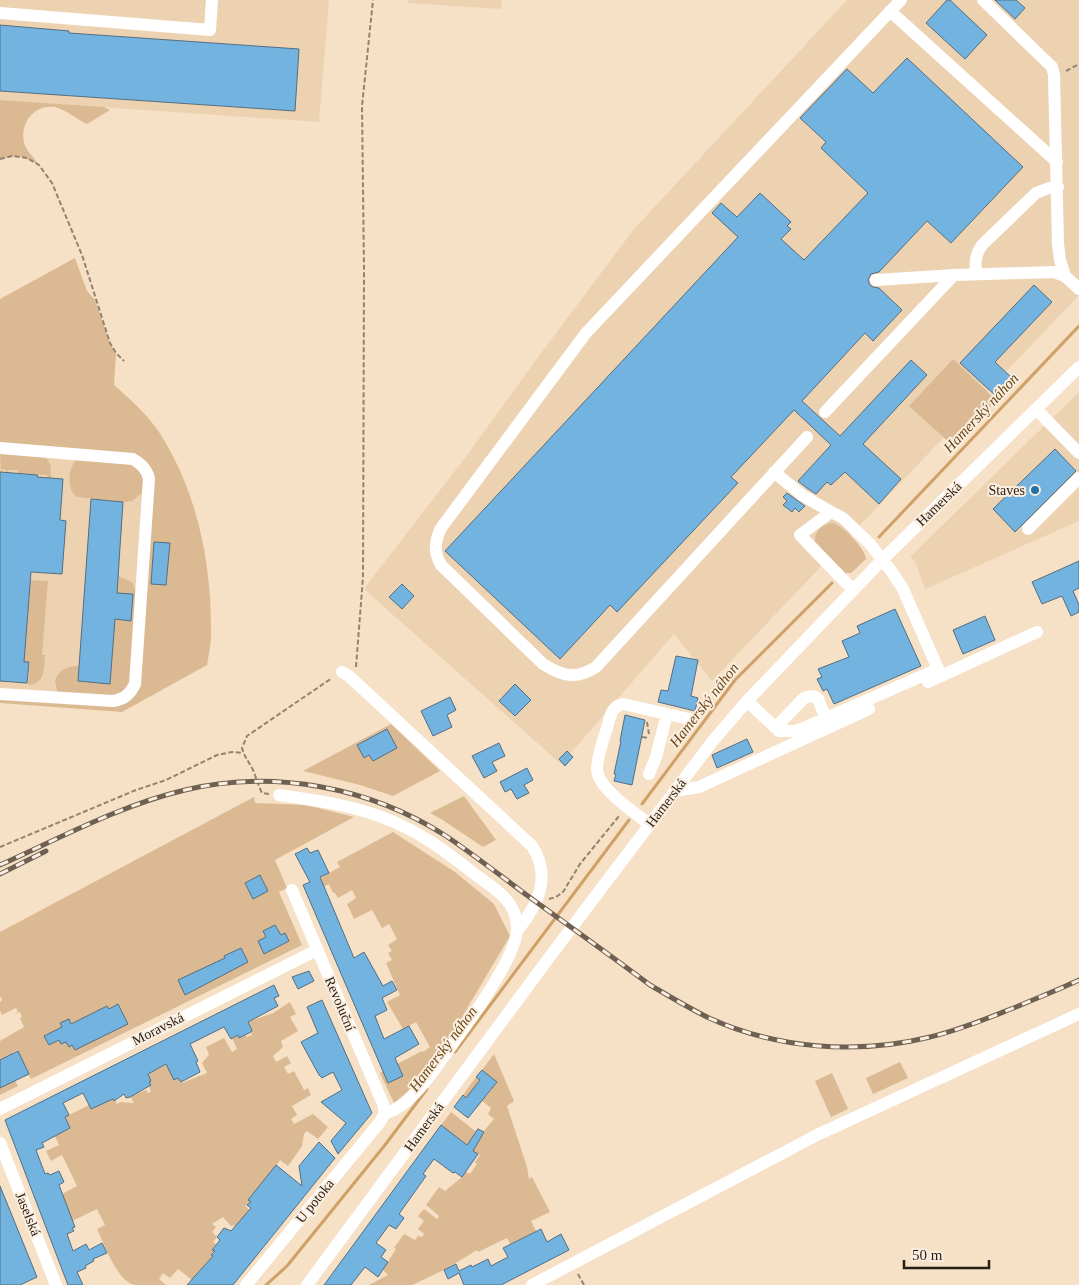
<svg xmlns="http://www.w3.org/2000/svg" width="1079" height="1285" font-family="Georgia,serif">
	<rect width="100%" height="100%" fill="#f6e0c6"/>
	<path fill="#edd2b2" d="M0 0H329L319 122 0 100Z
		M408 0H502L501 9 408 3Z
		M847 0H1079V295L712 681 674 634 561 764 365 590 366 586 468 454 533 364 634 229Z
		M1079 392V521L925 589 915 562 910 557Z
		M0 444 145 462 137 687 0 697V702Z"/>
	<path fill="#dbba93" d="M0 100 104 107 110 110 87 124C76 119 67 110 55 107 33 104 18 125 25 146 28 152 35 159 39 165 24 156 17 154 0 159Z
		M75 258 87 291 95 300 110 343 116 353 114 385C130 399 147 414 159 432 196 489 211 559 211 627 212 640 209 653 207 665L122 712 0 703V697L129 699 149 467 0 444V299Z
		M953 359 996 400 952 445 909 406Z
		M0 451 46 457 51 466V477L48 479 47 475 18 473V470H8L7 473 6 472V470L2 469V472H1Z
		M76 460 126 461 144 474 142 493 132 501 125 502 77 497C66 489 68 469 76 460Z
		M833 523C843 526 865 548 866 559L851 573H845L815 543C814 531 821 524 833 523Z
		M118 576 132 582 137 592 131 680 121 696 61 694 57 691 55 680C60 669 67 666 79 666L78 681 110 683Z
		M30 580 48 581 42 655H45C44 669 45 684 28 685L30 662H24Z
		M391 724 440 771 393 796 360 785 303 771Z
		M464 796 496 840 483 847 441 819 430 813Z
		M254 797 255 803 306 805 354 817 275 860 287 888 279 892 302 945 31 1079 17 1050 12 1053 13 1057 5 1061 3 1058 0 1060V1041L24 1027 20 1018 22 1017 20 1012 12 1015 18 1012 16 1008 2 1015 0 1010V1002L2 1000 0 996V932Z
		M393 832 455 872 494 904 510 936 443 1049 406 1093 394 1103 380 1073 422 1051 423 1052 430 1047 416 1022 403 1029 387 1002 400 995 386 963 392 960 388 953 392 951 388 945 397 939 389 924 382 928 372 910 354 919 347 904 356 898 352 890 338 898 335 893H333L329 884 323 887 318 879 340 867 337 862Z
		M290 1002 296 1014 290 1017 298 1031 281 1041 283 1047 273 1056 276 1062 287 1056 291 1063 284 1067 288 1074 294 1071 304 1090 308 1088 311 1095 292 1106 297 1115 291 1119 294 1124 313 1114 328 1127 318 1139 307 1131 304 1134 302 1146 288 1166 280 1160 251 1202 245 1206 255 1214 244 1222 240 1220 236 1225 231 1226 223 1217 212 1224 216 1227 212 1232 217 1237 213 1242 216 1244 212 1249 214 1251 211 1255 212 1257 192 1280 178 1269 170 1278 163 1273 159 1279 166 1285C156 1285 145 1285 135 1285 117 1282 104 1243 97 1229L105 1225 97 1209 72 1221 62 1194 77 1186 62 1155 51 1161 46 1151 59 1145 55 1136 70 1128 65 1117 89 1105 91 1109 105 1102 110 1091 117 1104 120 1102 134 1103 130 1096 146 1090 148 1093 151 1092 149 1086 148 1074 167 1064 182 1083 207 1073 202 1063 209 1055 206 1047 224 1038 232 1052 237 1049 232 1038 243 1032 247 1037 252 1035 248 1022 273 1013Z
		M494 1054 514 1101 507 1106 527 1167 529 1179 532 1177 550 1212 531 1221 536 1231 510 1244 507 1238 478 1252 477 1250 444 1270 412 1285H369L388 1275 383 1270 396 1249 394 1248 404 1234 415 1240 418 1236 422 1237 424 1234 418 1229 424 1221 418 1216 424 1209 437 1219 439 1216 426 1205 439 1187 445 1191 462 1177 466 1172 470 1174 477 1164 475 1162 480 1155 473 1151 477 1143 471 1140 467 1145 441 1125 451 1112 475 1131 478 1128 483 1132 494 1119 488 1114 491 1108 482 1101 477 1106 463 1095 476 1077 480 1080 474 1088 486 1097 497 1082 482 1070Z
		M900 1062 908 1078 873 1094 866 1078Z
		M832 1073 848 1109 831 1117 815 1081Z
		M15 1080 18 1086 0 1095V1085Z"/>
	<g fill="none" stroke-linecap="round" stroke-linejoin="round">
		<path stroke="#cfa167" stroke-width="3" d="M879 537 1079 326
			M642 804 735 680 832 583
			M455 1052 629 820
			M266 1285 287 1266 385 1145 427 1089"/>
	</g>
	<path fill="#72b3e0" stroke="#546e80" d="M947 0H950L987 35 965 59 926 23Z
		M995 0H1016L1025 8 1015 19Z
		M0 25 69 31V33L299 49 295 111 0 91Z
		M907 58 1023 167 951 243 927 221 879 272 871 274 868 280 870 285 873 287 879 288 902 310 873 341 865 333 802 401 840 436 911 360 927 375 863 444 901 479 879 504 845 472 831 485 827 482 816 494 807 488 798 481 831 445 794 410 731 477 738 483 617 612 610 605 560 659 445 551 738 237 712 213 721 203 737 217 760 193 791 222 787 226 791 229 781 239 804 260 868 193 821 148 826 142 800 118 847 69 873 93Z
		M1034 285 1052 302 995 362 1014 380 997 397 960 363Z
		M1055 449 1076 471 1015 532 993 509Z
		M0 472 38 475 37 477 63 479 60 520 66 521 62 574 31 572 24 662H29L27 683 0 681Z
		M787 493 805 506 799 512 795 508 792 512 783 505 787 501 783 497Z
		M91 499 123 502 117 593 133 594 131 621 115 619 110 684 78 681Z
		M154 542 170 543 166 585 151 584Z
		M1079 561V588L1073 591 1079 605V612L1071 616 1062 596 1042 604 1032 582Z
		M402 584 414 596 402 609 389 597Z
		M895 609 921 666 834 704 827 689 823 691 817 679 822 677 818 669 849 657 842 641 860 633 857 626Z
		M985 616 995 640 963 654 953 630Z
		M676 656 698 660 691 696 698 698 695 711 658 702 661 690 668 691Z
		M515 684 531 700 515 716 499 701Z
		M450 697 456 710 447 715 452 727 433 736 421 711Z
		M625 715 645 720 632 785 614 781 616 774H614L621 741H620Z
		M387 729 397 748 373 761 369 755 364 758 357 745Z
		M747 739 753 752 717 768 712 755Z
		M499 743 505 756 492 762 497 771 484 778 472 756Z
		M567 751 573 757 565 766 559 759Z
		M527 768 533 780 524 785 529 793 517 799 511 789 505 792 500 782Z
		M307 848 310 853 318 850 329 873 320 877 354 958 364 952 383 986 392 981 397 990 382 998 387 1010 375 1016 384 1039 409 1026 419 1044 395 1058 403 1076 388 1083 303 885 310 882 295 854Z
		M260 875 268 891 253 899 245 883Z
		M275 925 281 935 285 933 289 941 264 954 258 941 266 937 263 931Z
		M241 948 248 962 185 995 178 980 225 958 224 956Z
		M309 971 314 981 298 989 292 977Z
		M274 985 279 996 274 998 278 1006 248 1022 252 1030 251 1032 239 1038 238 1035 231 1039 224 1027 190 1044 198 1061 196 1062 200 1072 181 1082 178 1078 174 1080 166 1064 148 1074 151 1081 149 1082 151 1085 130 1097 126 1098 124 1094 114 1101 113 1099 91 1109 83 1093 63 1103 69 1115 65 1117 70 1128 42 1143 44 1147 36 1150 45 1174 48 1173 50 1175 59 1171 64 1182 59 1185 75 1227 72 1228 74 1231 67 1234 73 1251 86 1244 89 1250 102 1243 107 1253 93 1259 94 1261 85 1266 86 1268 77 1272 83 1285H68L5 1120Z
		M322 1000 372 1113 338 1154 331 1141 346 1123 321 1102 342 1090 333 1072 322 1078 319 1075 301 1042 318 1033 307 1007Z
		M118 1004 128 1024 75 1050 72 1045 69 1047 66 1042 61 1044 59 1040 49 1045 44 1036 62 1027 60 1023 69 1019 71 1024 107 1006 109 1009Z
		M18 1051 29 1074 0 1088V1060Z
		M482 1070 497 1082 468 1118 454 1107 463 1095 466 1098 480 1080 476 1077Z
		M441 1125 467 1145 478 1129 484 1132 473 1151 478 1154 462 1177 455 1172 453 1173 434 1159 423 1174 426 1176 399 1214 404 1218 396 1229 389 1225 376 1243 386 1250 381 1257 388 1262 378 1277 365 1267 351 1285H324Z
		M319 1142 335 1158 233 1285H187L213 1256 211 1255 215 1251 212 1250 220 1240 217 1237 224 1228 231 1231 251 1208 247 1205 251 1202 248 1200 276 1165 302 1186 299 1166Z
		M0 1186 37 1277 20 1285H0Z
		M541 1229 547 1242 561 1234 569 1250 501 1285H464L459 1273 448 1279 444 1270 456 1264 459 1271 471 1265 472 1267 488 1259 491 1266 508 1257 503 1248Z"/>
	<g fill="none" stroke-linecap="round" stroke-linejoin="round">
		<path stroke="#928371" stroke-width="2" stroke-dasharray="5 2.5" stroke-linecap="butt" d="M1066 71 1079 64
			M0 159 12 156 27 158 39 165 52 183 82 255 110 343 116 353 124 361
			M356 667 363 577 364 270 362 106 373 0
			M647 722 649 734
			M642 737 648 738
			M269 794 262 793C258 785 256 777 253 770 249 762 244 756 242 748L247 736 332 678
			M0 847 136 790 166 780 217 755 232 752 243 753
			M549 899 556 897 563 892 580 864 619 816
			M578 1274 584 1285"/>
		<path stroke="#fff" stroke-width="12" d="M983 0 1052 67 1054 75 1058 244 1060 260 1065 276
			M890 11 1057 162
			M0 13 210 30 212 0
			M976 274C975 263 975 255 982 245L1036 193 1049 188 1058 187
			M876 280 954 275 1054 272 1065 276 1079 289
			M1036 409 1079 453
			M825 412 954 275
			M807 437 596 667C576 680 562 676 543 664L441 565C433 551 435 541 441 528L586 333 901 0
			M0 448 133 459C141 464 147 469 149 479L135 684C130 694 125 699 113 701L0 694
			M774 472 802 495 831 512
			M1028 529 1079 478
			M342 672 349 676 532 846C552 877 538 905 517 931
			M928 682 1037 632
			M747 701 779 731H795L808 726 938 669 903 589 892 572 870 544 843 518 831 512 800 535 853 590
			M775 728 804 698C809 696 814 695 818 699L826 719
			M649 774 656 757 667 714
			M675 791 699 787 869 709
			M279 795C297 798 316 800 335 804 365 810 397 821 423 837 442 848 459 862 476 875 495 889 518 902 517 929 517 955 473 1016 457 1038 441 1060 412 1108 385 1113
			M650 825C636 813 598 789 597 770 597 756 603 741 607 728 610 718 611 706 623 704L689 719
			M0 1109 317 950
			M0 1143 56 1285
			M246 1285 380 1122 385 1113 383 1104 292 890
			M307 1285 551 955 712 742 747 701 883 559 1079 367
			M532 1285 817 1135 1079 1014"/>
		<g stroke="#6e6152" stroke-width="5">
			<path id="rail" d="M0 865C60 838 121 805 185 790 274 769 370 787 446 836 474 855 501 876 528 896 569 926 610 955 650 985 669 996 687 1007 707 1017 775 1049 857 1055 930 1037 960 1030 988 1018 1016 1007 1037 998 1058 990 1079 980
				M0 874 46 851"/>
		</g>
		<use href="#rail" stroke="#fceedf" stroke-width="3" stroke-dasharray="9" stroke-linecap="butt"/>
	</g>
	<circle fill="#2173a4" stroke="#fceedf" stroke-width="2" cx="1035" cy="490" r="5"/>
	<g text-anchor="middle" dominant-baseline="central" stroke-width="4" stroke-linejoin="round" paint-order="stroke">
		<g font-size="14" fill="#261f15" stroke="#fceedf" text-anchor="end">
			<text x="1025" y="490">Staves</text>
		</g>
		<g font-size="14" fill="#261f15" stroke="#fceedf">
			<text transform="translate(939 504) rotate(-44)">Hamerská</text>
			<text transform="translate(666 803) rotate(-53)">Hamerská</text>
			<text transform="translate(340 1004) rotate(67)">Revoluční</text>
			<text transform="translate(158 1029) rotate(-27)">Moravská</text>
			<text transform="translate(424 1127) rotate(-54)">Hamerská</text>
			<text transform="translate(315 1201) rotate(-51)">U potoka</text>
			<text transform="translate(28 1214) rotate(68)">Jaselská</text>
		</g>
		<g font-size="15" font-style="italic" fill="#68481b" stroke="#fceedf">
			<text transform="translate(981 413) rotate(-47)">Hamerský náhon</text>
			<text transform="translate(704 705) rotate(-52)">Hamerský náhon</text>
			<text transform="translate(443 1049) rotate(-53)">Hamerský náhon</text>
		</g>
	</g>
	<path d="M904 1260v8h85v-8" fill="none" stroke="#261f15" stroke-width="2.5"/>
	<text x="912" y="1260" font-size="15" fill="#261f15" stroke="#fceedf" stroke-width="4" paint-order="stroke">50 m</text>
</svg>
